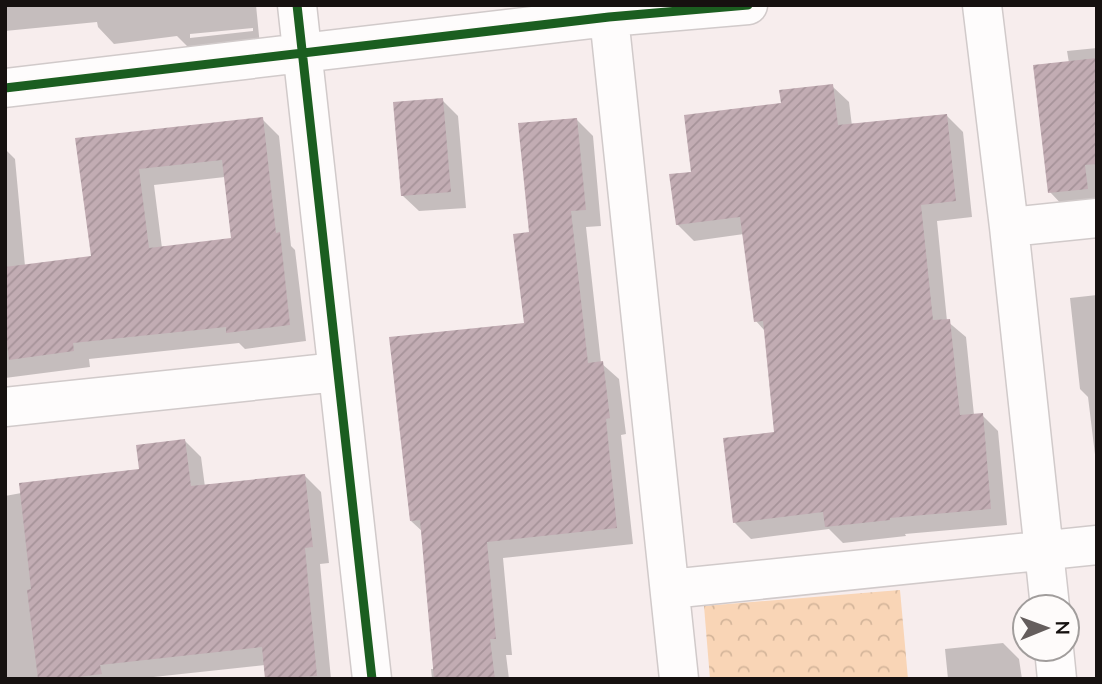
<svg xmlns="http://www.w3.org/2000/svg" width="1102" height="684" font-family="Mulish,sans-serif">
	<defs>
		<pattern id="park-crowns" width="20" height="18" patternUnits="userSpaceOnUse" patternTransform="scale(1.75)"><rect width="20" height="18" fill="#f9d5b6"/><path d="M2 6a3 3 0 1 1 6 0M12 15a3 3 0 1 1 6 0" fill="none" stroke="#d5b69b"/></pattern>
		<pattern id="building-hatch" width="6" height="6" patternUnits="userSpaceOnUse" patternTransform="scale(1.75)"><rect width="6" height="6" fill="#c2acb3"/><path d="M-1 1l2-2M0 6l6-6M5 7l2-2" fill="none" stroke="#a69399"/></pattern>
	</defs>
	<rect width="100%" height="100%" fill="#f7eded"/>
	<path fill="url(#park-crowns)" d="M900 590 908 679H710L704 606Z"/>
	<path fill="#0003" fill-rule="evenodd" d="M5 5H256L260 46 194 53 177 36 114 44 98 27 97 22 5 31ZM253 28V31L190 38V34Z
		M1097 48V205L1066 209 1050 192 1069 63 1067 51Z
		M832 86 849 102 852 126 947 116 963 132 972 217 937 221 947 321 966 337 974 415H982L998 431 1007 525 905 534 906 536 843 543 829 529 751 539 734 522 776 434 765 331 756 321 744 234 694 241 677 224 693 173 783 105Z
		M442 100 458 116 466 208 419 211 402 195Z
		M262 119 279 136 291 246 295 250 306 341 245 349 239 343 89 359 90 367 5 378V149L15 159 25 266 93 258 77 140ZM225 177 233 239 162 248 154 185Z
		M576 119 593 136 601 226 586 227 601 363 619 379 626 434 621 435 633 544 503 558 512 655H506L509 679H432L431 669H435L423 532 411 521 526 324 531 234Z
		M1097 295V471L1088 397 1080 389 1070 298Z
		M185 441 201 457 205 487 304 475 321 492 329 563 320 564 331 679H266L265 665 135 679H5V496L141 471Z
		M1003 643 1019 659 1022 679H948L945 649Z"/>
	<path fill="url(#building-hatch)" fill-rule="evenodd" d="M1097 58V164L1085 165 1088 189 1048 193 1033 65Z
		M833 84 838 125 947 114 956 201 921 205 933 320 950 319 960 415 983 413 991 509 890 518V520L825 527 823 512 733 523 723 438 774 432 763 321 754 322 740 217 676 225 669 174 691 172 684 115 781 103 779 90Z
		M443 98 451 192 401 196 393 102Z
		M263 117 276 233 280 232 290 325 226 333V327L73 343 74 351 9 360 5 328V267L91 256 75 138ZM222 160 231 238 149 248 139 169Z
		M577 118 586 210 571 211 588 363 603 361 610 418 606 419 617 528 487 542 496 639H490L495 679H434L420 520 410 521 389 337 524 323 513 234 529 232 518 123Z
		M185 439 191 486 305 474 313 547 305 548 317 676 265 679 262 647 100 665 102 674 63 679H38L27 590 31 589 19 483 139 469 136 445Z"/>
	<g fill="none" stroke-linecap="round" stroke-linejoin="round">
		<g stroke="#d1caca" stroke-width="41">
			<path id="minor" d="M297 5 372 679
				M982 5 1009 227 1050 607
				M609 17 679 679
				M5 88 609 17 748 5
				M1009 227 1097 218
				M5 407 337 372
				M670 589 1097 545
				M1054 649 1057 679"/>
		</g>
		<use href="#minor" stroke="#fefcfc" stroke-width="38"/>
		<g stroke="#fefbfa" stroke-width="13">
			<path id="cycleway" d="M297 5 372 679
				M5 88 609 17 748 5"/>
		</g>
		<use href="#cycleway" stroke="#1b5e20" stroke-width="9"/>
	</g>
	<rect width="1102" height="684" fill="none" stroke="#161110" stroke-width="14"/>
	<g transform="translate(1046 628) rotate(89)"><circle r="33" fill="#fefbfa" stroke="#a19d9c" stroke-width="2"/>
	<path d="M0-5L12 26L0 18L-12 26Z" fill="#655e5d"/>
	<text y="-10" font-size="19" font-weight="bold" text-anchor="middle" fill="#161110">N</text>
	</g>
</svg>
